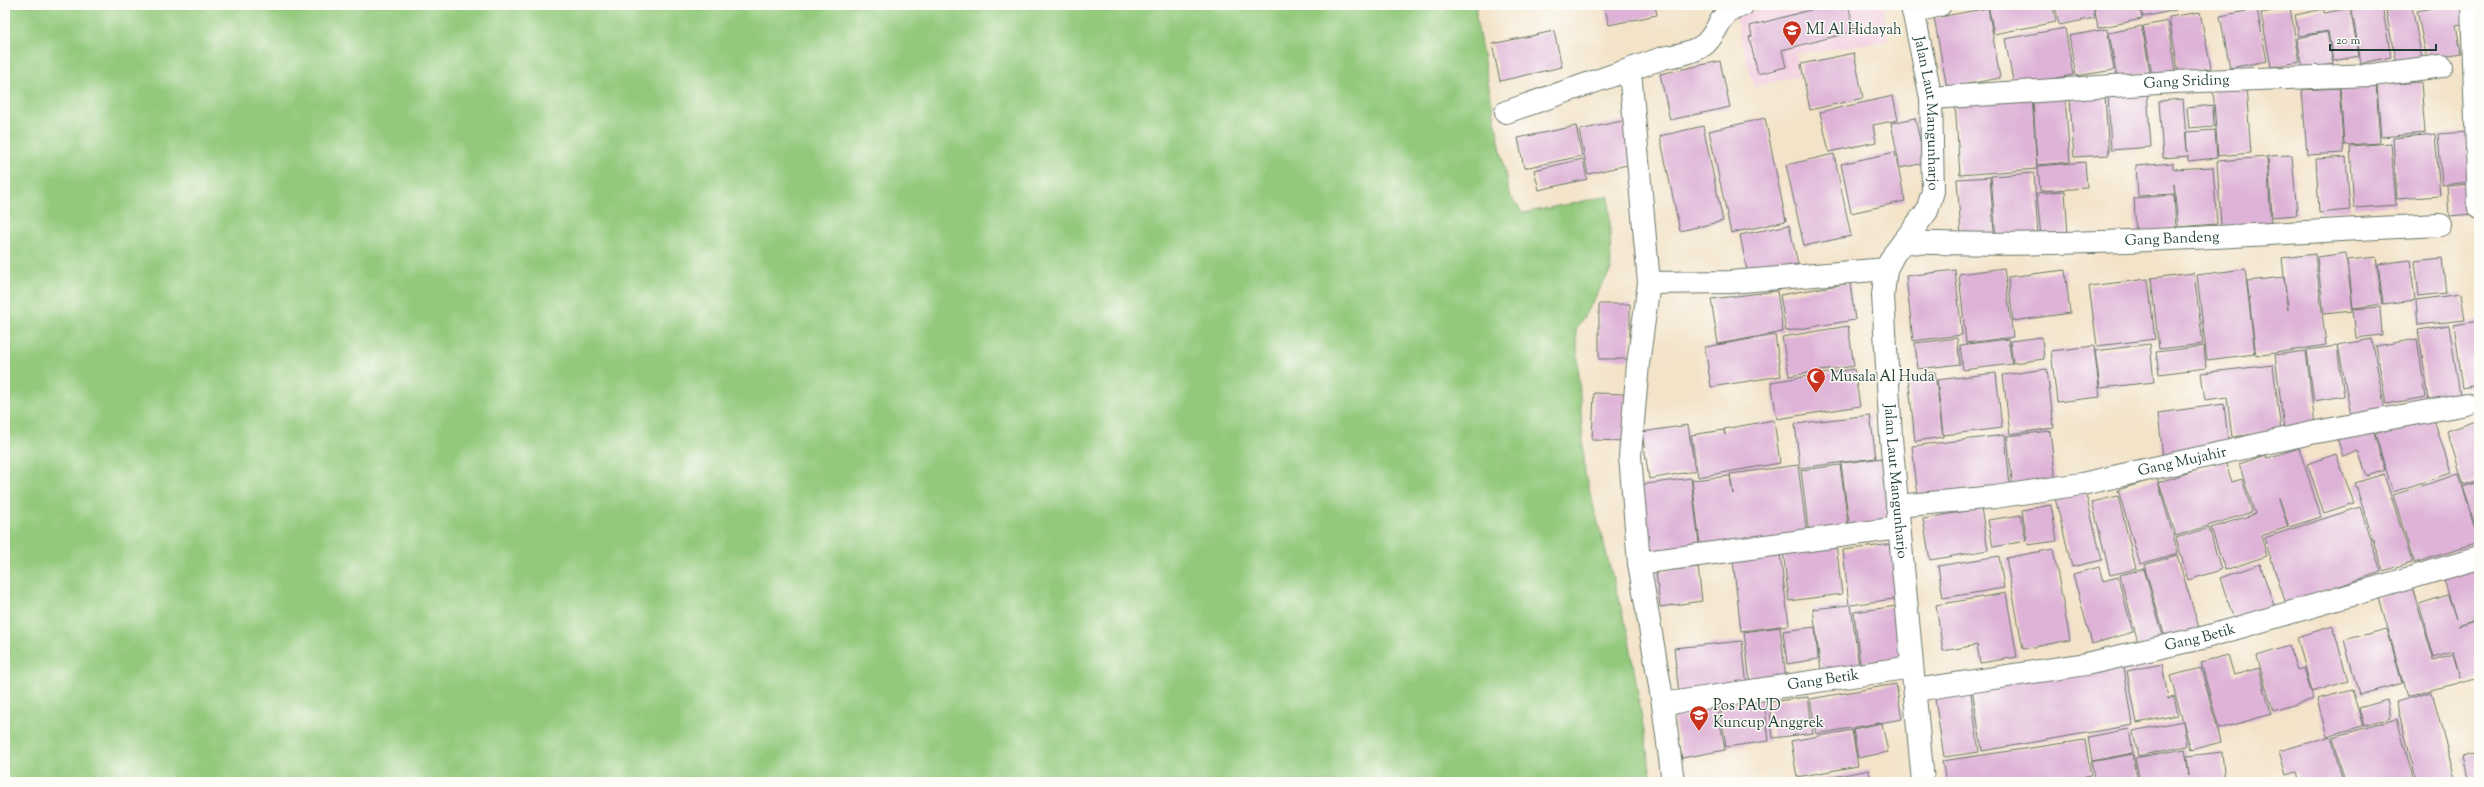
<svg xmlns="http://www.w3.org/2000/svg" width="2484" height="787" font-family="'Sorts Mill Goudy',serif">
	<rect width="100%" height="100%" fill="#fdfcf7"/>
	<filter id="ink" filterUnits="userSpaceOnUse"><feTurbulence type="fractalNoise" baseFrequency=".025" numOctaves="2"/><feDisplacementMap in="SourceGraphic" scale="8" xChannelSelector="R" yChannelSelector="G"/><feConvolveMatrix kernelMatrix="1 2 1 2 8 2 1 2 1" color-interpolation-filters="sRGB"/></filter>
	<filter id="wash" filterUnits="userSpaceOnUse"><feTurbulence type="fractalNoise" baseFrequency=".012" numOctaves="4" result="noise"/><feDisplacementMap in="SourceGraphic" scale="16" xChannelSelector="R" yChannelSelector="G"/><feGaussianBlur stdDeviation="0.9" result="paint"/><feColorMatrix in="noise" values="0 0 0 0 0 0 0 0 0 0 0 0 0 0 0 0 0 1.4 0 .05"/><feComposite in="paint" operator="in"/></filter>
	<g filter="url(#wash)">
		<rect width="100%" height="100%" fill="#f3e3c9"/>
		<path fill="#f3cfe0" d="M1773 5H1883L1888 41 1795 54 1799 76 1754 87 1735 16Z"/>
		<path fill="#93c97b" stroke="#598358" d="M5 5H1476V18L1509 194 1523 213 1609 196 1611 270 1576 330 1585 474 1629 638 1652 782H5Z"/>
		<g id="blocks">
			<path fill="#deb3d7" d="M1604 5H1655L1657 15 1609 25Z
				M1829 5H1848L1855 31 1782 50 1786 67 1758 74 1749 37 1752 36 1750 26Z
				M1988 5H2053L2056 22 1994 34Z
				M2055 5H2093L2095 18 2059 25Z
				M2094 5H2140L2142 19 2098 28Z
				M2141 5H2176V10L2143 17Z
				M2351 5H2382L2391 57 2361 63Z
				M2384 5H2400V6L2385 9Z
				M2446 5H2465L2469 23 2456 25 2461 53 2427 59 2417 11Z
				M2412 6 2422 59 2396 64 2386 11Z
				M1988 8 2000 78 1947 88 1934 18Z
				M2290 8 2300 62 2271 67 2261 13Z
				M2350 8 2359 56 2333 61 2328 31 2299 36 2295 15 2324 9V13Z
				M2257 9 2267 61 2230 68 2220 16Z
				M2200 12 2211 68 2179 74 2169 17Z
				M2168 21 2176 70 2152 74 2143 26Z
				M2142 26 2150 72 2117 78 2109 33Z
				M2065 28 2073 75 2014 86 2005 39Z
				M2107 29 2114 70 2076 76 2069 36Z
				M1554 31 1562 67 1500 81 1492 44Z
				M2327 32 2333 64 2303 69 2297 38Z
				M1854 53 1863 98 1810 110 1801 64Z
				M1720 61 1730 107 1670 120 1660 74Z
				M2421 82 2425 133 2381 137 2377 85Z
				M2376 83 2380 143 2344 145 2340 85Z
				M2246 87 2251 153 2218 156 2213 89Z
				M2339 88 2344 153 2307 155 2302 90Z
				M2147 92 2151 147 2111 150 2108 95Z
				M1893 96 1898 120 1873 125 1876 142 1829 152 1820 112Z
				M2105 96 2109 155 2074 157 2070 99Z
				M2032 97 2037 169 1960 175 1955 103Z
				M2065 97 2070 162 2037 165 2033 99Z
				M2183 99 2187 152 2186 132 2215 130 2217 158 2188 161V156L2163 158 2159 101Z
				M2213 105 2214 126 2189 128 2187 108Z
				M1765 118 1786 221 1731 233 1709 131Z
				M1915 118 1925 163 1900 168 1891 123Z
				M1627 120 1636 163 1588 174 1579 130Z
				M1576 126 1582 156 1524 168 1518 138Z
				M1703 126 1723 221 1680 231 1660 136Z
				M2467 132 2470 182 2442 185 2438 134Z
				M2435 134 2440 196 2397 199 2393 138Z
				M2391 143 2396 205 2354 208 2350 146Z
				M1895 152 1905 201 1851 213 1841 164Z
				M1834 154 1851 236 1804 246 1786 165Z
				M2292 155 2297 215 2272 217 2268 156Z
				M2267 157 2271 223 2221 226 2217 161Z
				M2346 157 2350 210 2319 213 2316 159Z
				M1583 159 1587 179 1539 190 1534 170Z
				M2085 162 2087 188 2040 191 2038 166Z
				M2173 163V169L2213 167 2217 224 2178 227 2174 184 2175 194 2138 196 2136 166Z
				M2034 173 2038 235 1996 238 1991 176Z
				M1990 177 1994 233 1961 235 1957 179Z
				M2471 184 2473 214 2449 216 2447 186Z
				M2065 191 2068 235 2041 238 2037 193Z
				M2174 195 2176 229 2136 232 2134 198Z
				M1789 225 1798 264 1748 275 1740 235Z
				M2346 253 2353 311 2324 314 2317 257Z
				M2315 254 2326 345 2256 356 2247 281 2284 277 2288 310 2282 258Z
				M2376 257 2382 304 2353 308 2348 260Z
				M2442 258 2446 293 2419 296 2415 261Z
				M2410 260 2415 300 2383 304 2378 264Z
				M2004 268 2013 337 1966 343 1959 274Z
				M2245 269 2255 354 2207 360 2197 275Z
				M1955 270 1962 335 1913 341 1906 276Z
				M2065 270 2070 313 2013 321 2008 277Z
				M2194 273 2203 344 2159 349 2151 278Z
				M2148 279 2155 339 2097 346 2089 286Z
				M1850 283 1855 320 1786 331 1780 295Z
				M1777 291 1783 332 1718 344 1711 299Z
				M2461 294 2465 320 2418 325 2416 300Z
				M1599 304H1630V359H1599Z
				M2380 307 2382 335 2356 338 2353 309Z
				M2479 321V385L2463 388 2454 325Z
				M2449 325 2461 401 2430 406 2418 330Z
				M1848 326 1854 366 1789 376 1782 337Z
				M1775 335 1781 376 1711 387 1705 347Z
				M2042 337 2044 359 2013 363 2010 341Z
				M1957 338 1960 364 1918 369 1915 343Z
				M2008 339 2012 364 1963 370 1960 345Z
				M2372 339 2385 410 2351 416 2338 345Z
				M2417 339 2426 397 2386 404 2376 346Z
				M2150 344 2154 382 2100 388 2095 351Z
				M2094 346 2100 397 2057 402 2051 351Z
				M2204 346 2206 368 2159 374 2156 352Z
				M2337 346 2344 396 2314 401 2307 350Z
				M2306 351 2315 425 2284 429 2275 355Z
				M2273 365 2281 431 2232 437 2227 397 2205 400 2201 373Z
				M1854 369 1860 406 1777 419 1771 382Z
				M2047 369 2054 428 2010 434 2003 375Z
				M1935 372 1943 437 1915 441 1908 376Z
				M1996 373 2002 428 1943 435 1937 380Z
				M1594 393 1626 394 1625 441 1592 440Z
				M2224 404 2229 450 2163 458 2158 413Z
				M1870 415 1876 458 1800 468 1795 424Z
				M2433 416 2451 473 2393 492 2375 434Z
				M1774 420 1780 463 1698 477 1691 435 1724 430 1725 435 1724 429Z
				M2479 420V480L2464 485 2447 431Z
				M2371 423 2385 470 2367 476 2358 451 2343 457 2336 434Z
				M1688 425 1695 471 1649 479 1642 432Z
				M2050 431 2056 483 2013 489 2007 436Z
				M2005 435 2010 485 1918 496 1912 446Z
				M2299 448 2321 517 2289 527 2279 498 2288 527 2261 536 2267 556 2225 570 2211 528 2255 514 2239 464 2266 455 2267 458Z
				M2336 454 2354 503 2324 513 2307 464Z
				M1883 458 1892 525 1850 530 1841 463Z
				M2225 461 2232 482 2242 479 2252 512 2176 536 2159 482Z
				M1798 465 1807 535 1701 552 1692 480 1730 476 1733 494 1730 474Z
				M1840 465 1849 530 1809 535 1801 470Z
				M2384 474 2412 562 2383 571 2355 483Z
				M2459 474 2479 543 2414 563 2393 495Z
				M1691 478 1700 552 1649 559 1639 485Z
				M2157 478 2178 553 2140 564 2118 490Z
				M2479 482V536L2463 487Z
				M2085 491 2102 560 2072 567 2055 498Z
				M2118 496 2136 569 2110 575 2092 502Z
				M2051 505 2057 541 2028 545 2022 510Z
				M2360 507 2381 572 2286 604 2264 538Z
				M1981 508 1988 550 1930 560 1923 519Z
				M2021 515 2026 541 1993 547 1988 520Z
				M2209 528 2221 570 2188 580 2176 538Z
				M1836 544 1842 594 1789 601 1783 550Z
				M1893 544 1900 598 1851 605 1859 667 1821 671 1813 609 1849 605 1843 550Z
				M2053 549 2070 640 2023 649 2006 558Z
				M1780 554 1789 625 1741 631 1733 560Z
				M2177 555 2200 631 2166 641 2144 565Z
				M1999 556 2004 588 1943 598 1938 566Z
				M2479 562V619L2457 626 2479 620V677L2407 697 2379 597 2412 587 2434 661 2453 655 2460 678 2453 652 2434 658 2419 604 2448 595 2456 619 2442 573Z
				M2260 564 2274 606 2234 619 2220 578Z
				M1698 567 1702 601 1660 607 1656 572Z
				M2099 567 2103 581 2118 577 2133 632 2092 644 2073 574Z
				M2144 569 2164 640 2139 646 2120 575Z
				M2006 593 2017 657 1980 663 1977 645 1943 651 1936 605Z
				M1897 606 1903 657 1860 663 1854 612Z
				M2333 626 2348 681 2312 692 2297 637Z
				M1780 627 1786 679 1750 683 1744 632Z
				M1815 627 1818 659 1787 664 1783 631Z
				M2387 629 2402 683 2359 695 2344 640Z
				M1742 641 1747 687 1679 694 1674 648Z
				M2289 646 2297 670 2304 668 2313 699 2273 711 2257 656Z
				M2228 655 2234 675 2259 668 2271 714 2219 729 2201 662Z
				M2123 661 2133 725 1982 751 1972 688Z
				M2162 664 2168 698 2174 696 2178 715 2137 723 2127 671Z
				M2201 668 2221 742 2191 750 2170 676Z
				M1896 684 1902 719 1816 734 1810 699Z
				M1970 687 1979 752 1944 757 1934 693Z
				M2352 690 2363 726 2327 736 2317 699Z
				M2432 692 2456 782H2417L2396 702Z
				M1808 697 1813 733 1773 738 1769 702Z
				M1764 699 1769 741 1726 747 1720 705Z
				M2387 700 2391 718 2364 726 2359 708Z
				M1717 705 1725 750 1682 758 1673 713Z
				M2397 719 2414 781 2345 782 2333 737Z
				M2183 721 2187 746 2138 756 2133 731Z
				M1882 723 1888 752 1858 758 1853 729Z
				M2129 729 2133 753 2092 761 2088 737Z
				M1852 730 1858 766 1797 777 1791 741Z
				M2331 736 2343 782H2300L2297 772 2286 775 2279 751Z
				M2085 740 2091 776 2049 782H1946L1942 761Z
				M2185 749 2189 776 2187 756 2222 752 2225 782H2140L2135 758Z
				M2479 753V782H2469L2463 757Z
				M2133 754 2138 782H2095L2091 762Z
				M1869 770 1871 782H1813V781Z"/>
		</g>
	</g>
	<g filter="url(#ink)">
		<use href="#blocks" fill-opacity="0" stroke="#697768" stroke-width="1"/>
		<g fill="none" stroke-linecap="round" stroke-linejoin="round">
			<g stroke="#697768" stroke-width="24">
				<g id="minor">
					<path id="s1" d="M1912 5 1931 98 1933 191 1927 211 1894 254 1886 269 1883 295 1891 438 1923 782"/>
					<path d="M2472 5 2479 208"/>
					<path d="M1913 12 1940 5"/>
					<path d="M1630 71 1649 283 1638 364 1630 456 1639 563 1663 704 1673 782"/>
					<path id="s2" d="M1931 98 2173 82 2372 75 2442 66"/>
					<path d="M1506 112 1663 58C1676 55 1694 53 1705 44 1721 29 1717 13 1743 5"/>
					<path id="s3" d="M1903 242C2082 249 2261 233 2440 225"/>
					<path d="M1649 283 1730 282 1886 269"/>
					<path id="s4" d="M1897 506 1995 497 2082 484 2311 433 2466 404"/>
					<path d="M1639 563 1899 528"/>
					<path id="s5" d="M1915 690 2086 664 2206 637 2479 558"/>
					<path id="s6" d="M1663 704 1912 667"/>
				</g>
			</g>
			<use href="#minor" stroke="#fff" stroke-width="22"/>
		</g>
	</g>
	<defs>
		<g id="school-pin" transform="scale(1)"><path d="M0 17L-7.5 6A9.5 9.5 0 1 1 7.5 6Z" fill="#c8321e" stroke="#fdfcf7"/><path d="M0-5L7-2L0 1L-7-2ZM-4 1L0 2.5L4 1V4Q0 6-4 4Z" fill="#fff"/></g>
		<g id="mosque-pin" transform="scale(1)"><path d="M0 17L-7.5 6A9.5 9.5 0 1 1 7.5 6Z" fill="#c8321e" stroke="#fdfcf7"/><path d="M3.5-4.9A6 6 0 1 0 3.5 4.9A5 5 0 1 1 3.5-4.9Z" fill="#fff"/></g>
	</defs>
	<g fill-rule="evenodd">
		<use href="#school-pin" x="1792" y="30"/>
		<use href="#mosque-pin" x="1816" y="377"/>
		<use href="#school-pin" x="1699" y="715"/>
	</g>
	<g text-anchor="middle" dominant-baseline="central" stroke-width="3" stroke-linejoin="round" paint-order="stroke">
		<g font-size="15" fill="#1f3d34" stroke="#fdfcf7" text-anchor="start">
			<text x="1806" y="30">MI Al Hidayah</text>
			<text x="1830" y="377">Musala Al Huda</text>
			<text x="1713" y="706">Pos PAUD<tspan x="1713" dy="17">Kuncup Anggrek</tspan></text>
		</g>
		<g font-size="15" fill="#1f3d34" stroke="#fdfcf7">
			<text stroke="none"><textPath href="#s2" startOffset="256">Gang Sriding</textPath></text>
			<text stroke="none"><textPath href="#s1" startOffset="110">Jalan Laut Mangunharjo</textPath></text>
			<text stroke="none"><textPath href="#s3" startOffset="269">Gang Bandeng</textPath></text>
			<text stroke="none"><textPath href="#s4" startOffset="289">Gang Mujahir</textPath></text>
			<text stroke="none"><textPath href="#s1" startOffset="493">Jalan Laut Mangunharjo</textPath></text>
			<text stroke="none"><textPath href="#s5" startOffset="290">Gang Betik</textPath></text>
			<text stroke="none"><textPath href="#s6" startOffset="162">Gang Betik</textPath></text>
		</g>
	</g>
	<rect width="2484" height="787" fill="none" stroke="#fdfcf7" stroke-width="20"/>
	<path d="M2330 44v6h106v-6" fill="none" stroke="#1f3d34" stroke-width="2"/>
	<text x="2336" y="44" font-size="12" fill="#1f3d34" stroke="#fdfcf7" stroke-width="3" paint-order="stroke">20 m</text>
</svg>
